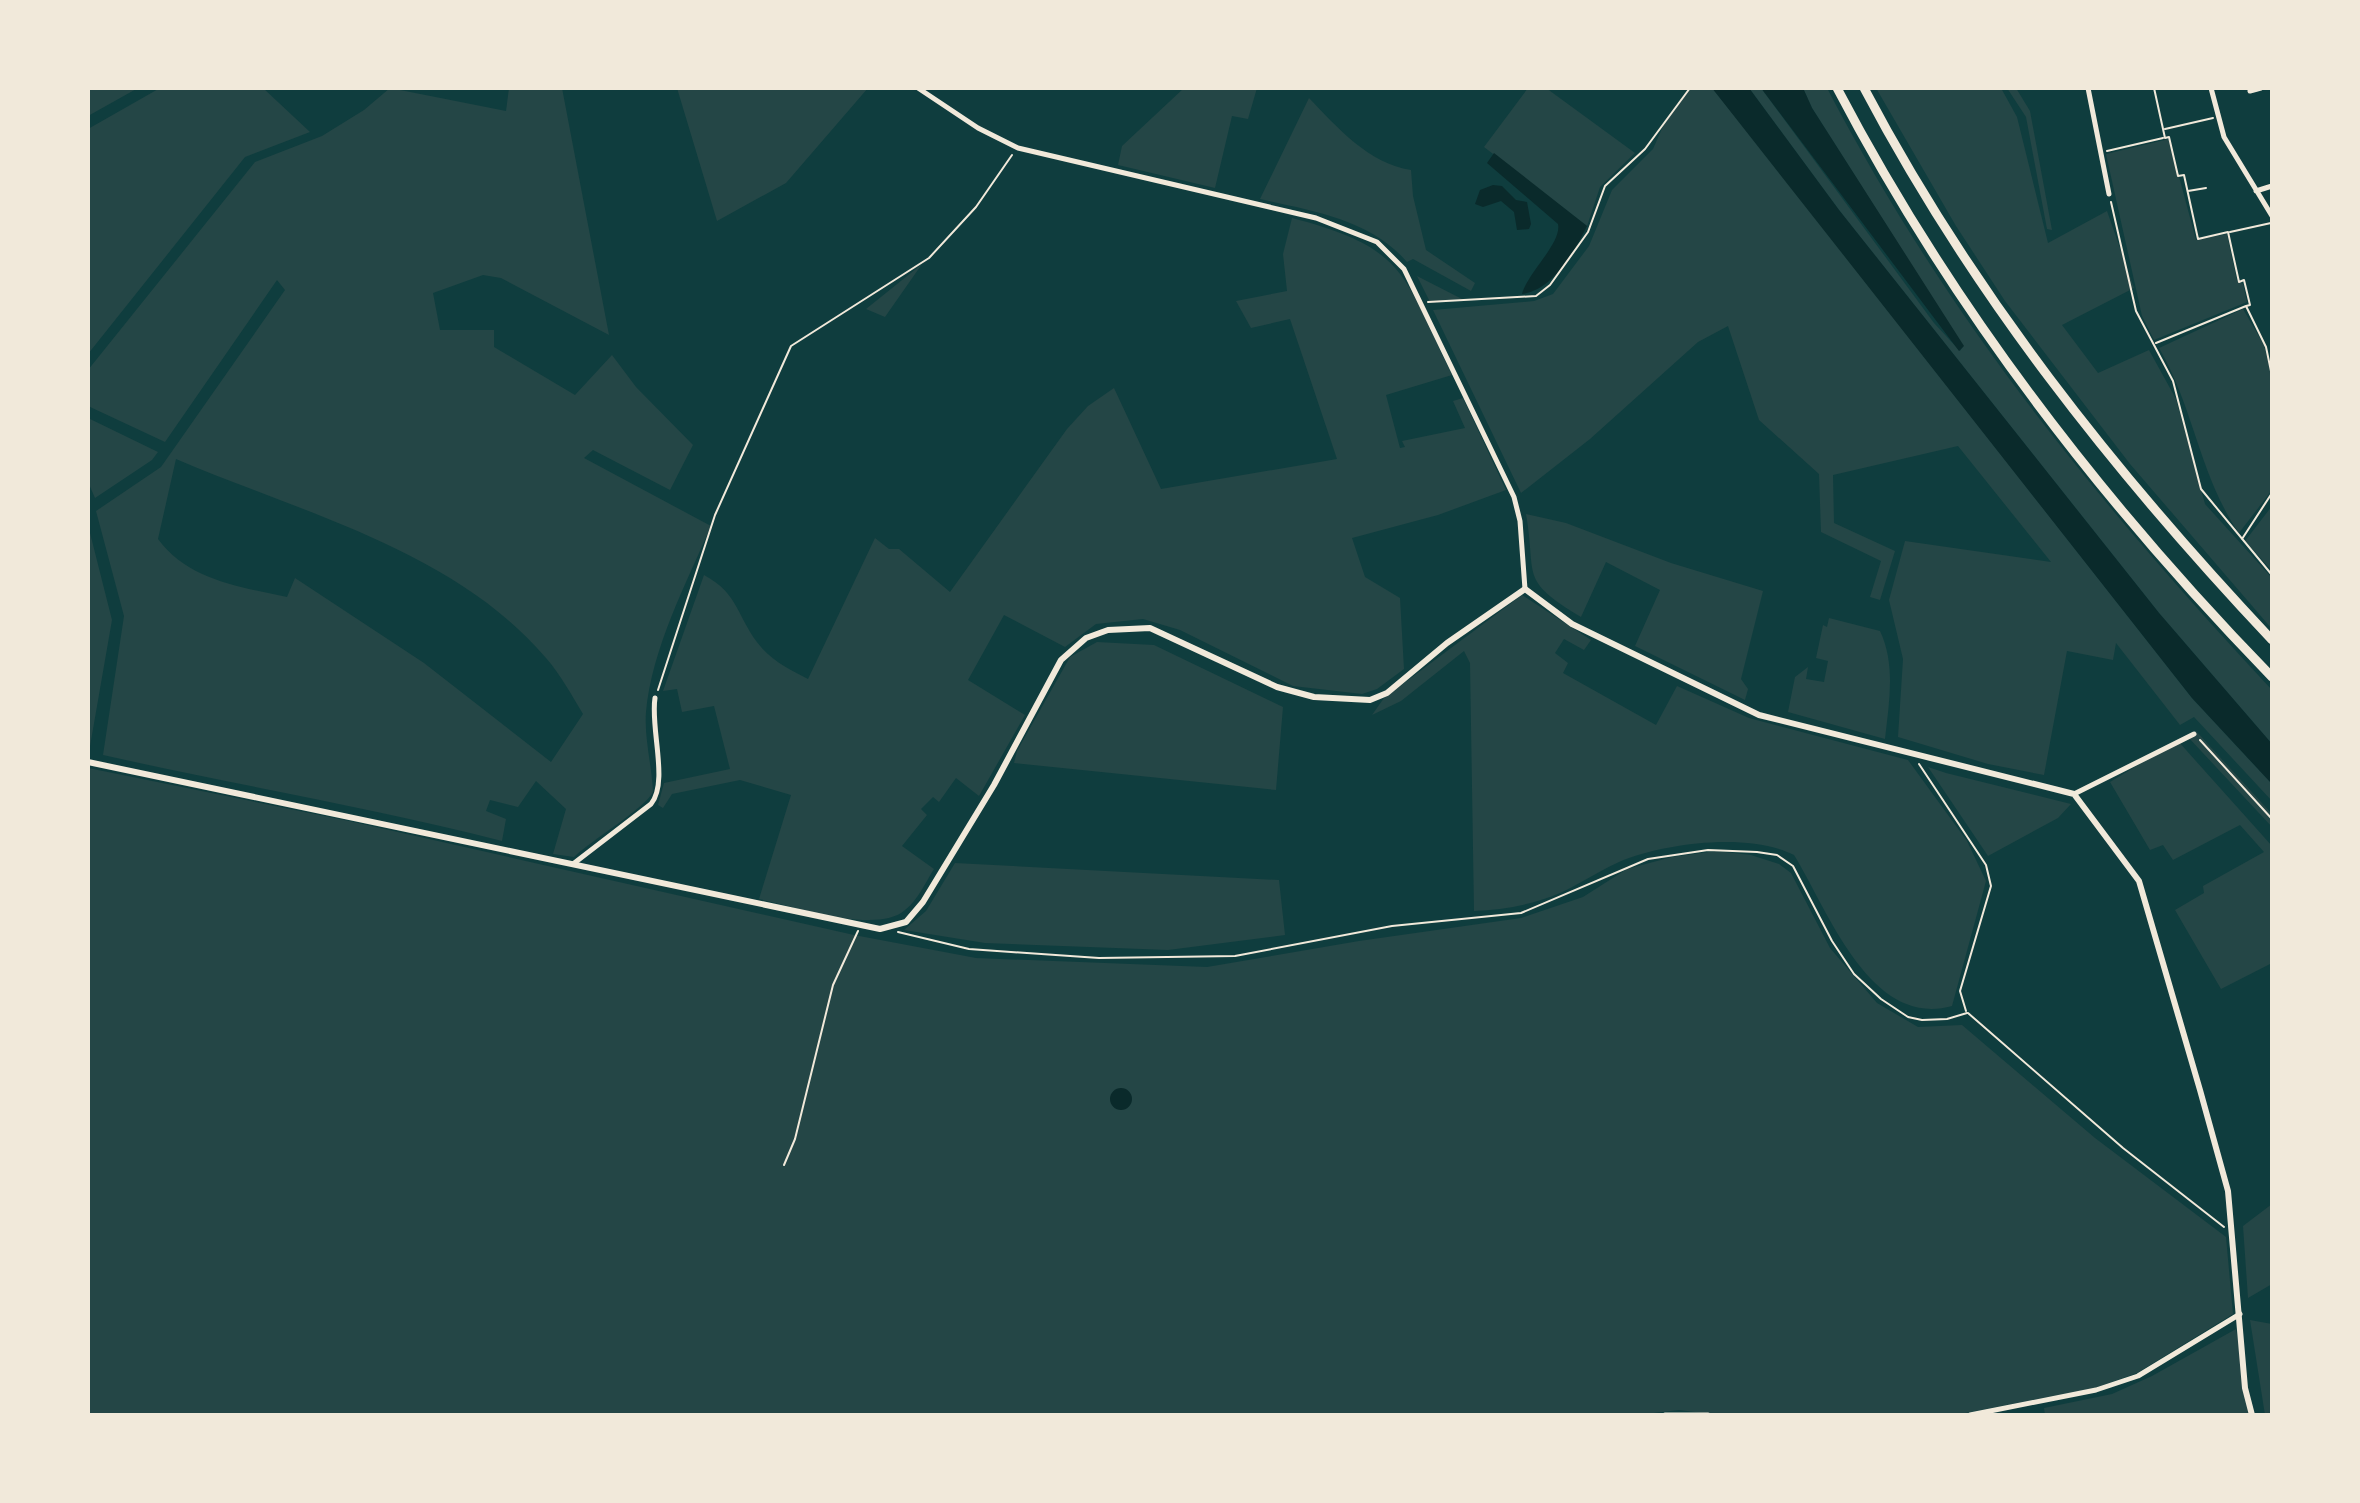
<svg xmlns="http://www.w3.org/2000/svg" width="2360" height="1503" font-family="'Varela Round',sans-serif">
	<rect width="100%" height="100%" fill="#0f3d3e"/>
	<path fill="#244646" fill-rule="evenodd" d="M88 88H138L88 116Z
		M160 88H263L310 132 245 157 88 354V129Z
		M390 88 506 111 509 88H562L609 335 501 278 483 275 433 293 440 330H494V347L575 395 612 355 636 387 693 445 670 490 593 450 584 458 711 526C686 584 652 648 646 712 644 738 652 766 653 792 644 809 593 839 574 857L553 854 566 809 536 781 518 807 490 800 486 811 506 819 502 841C370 807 236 785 103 755L124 616 96 511 161 467 285 290 277 280 165 442 88 406V370L255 162 322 136 364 110ZM176 459C302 513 454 550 546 658 561 675 572 696 583 714L551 762 424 663 295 578 287 597C240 587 188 580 158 539Z
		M677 88H868L786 183 717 221Z
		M1184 88H1257L1248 119 1232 116 1215 188 1118 165 1122 146Z
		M1528 88H1546L1635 153 1600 187 1587 226 1484 147Z
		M1691 88H1712L1744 127 2192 698 2272 784V801L2194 717 2180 725 2116 643 2113 660 2067 651 2044 775 1988 764 1898 737 1903 659 1889 600 1905 541 2051 562 1958 446 1833 475 1834 523 1895 551 1880 600 1870 597 1881 561 1821 532 1819 474 1759 420 1728 326 1698 342 1590 439 1521 493 1433 310 1534 301 1553 294 1589 246 1612 190 1653 149 1664 124Z
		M1749 88H1761L1934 323 1960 351 1963 346 1812 108 1803 88H1827C1947 318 2096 501 2272 690V744L2159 613 1839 210Z
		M1876 88H2001L2017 117 2048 243 2107 211 2134 288 2062 325 2098 373 2149 350 2176 399 2205 504 2272 578V629L2130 464 2005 301 1956 226Z
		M2007 88H2016L2030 111 2052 230 2047 229 2026 117Z
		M1309 98C1337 127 1369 164 1411 170L1413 196 1426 250 1475 283 1471 291 1413 259 1407 262C1370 219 1312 211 1260 199Z
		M2169 139 2196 240 2227 234 2237 281 2243 284 2247 302 2154 340 2142 316 2106 154Z
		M1292 218C1408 248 1403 275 1452 375L1386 395 1400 448 1405 447 1402 441 1465 428 1453 401 1463 398 1506 490 1438 515 1352 538 1365 577 1400 598 1404 669 1377 689 1362 694 1293 686 1180 630 1143 619 1096 624 1065 647 1004 615 968 680 1025 715 979 796 956 778 939 802 933 797 921 809 927 815 902 846 934 869C925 883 918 900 905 910 877 935 794 906 759 899L791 795 740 780 672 794 663 808 658 805 664 783 730 769 714 706 682 712 677 689 663 691 704 575C740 594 737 619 761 647 774 662 791 670 808 679L875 538 889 549H899L950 592 1067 429 1088 406 1114 388 1161 489 1337 459 1290 319 1251 328 1236 301 1287 291 1283 254Z
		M922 264 885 317 866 309Z
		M1417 276 1462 299 1430 302Z
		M2243 309 2264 345 2272 378V490L2239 533C2200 477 2194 408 2159 348Z
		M88 418 158 452 152 460 95 498 88 482Z
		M2272 506V571L2245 541Z
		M1526 514 1566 523 1671 563 1763 591 1741 679 1748 689 1745 700 1635 646 1660 590 1606 562 1581 617C1518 579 1537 577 1526 514Z
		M88 525 112 620 89 752H88Z
		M1522 595 1591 640 1584 650 1564 639 1555 653 1568 663 1563 673 1656 725 1677 686 1749 718 1908 760 1967 841 1986 881 1952 1006C1870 1029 1828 910 1794 855 1749 832 1664 843 1619 862 1592 874 1569 892 1541 900 1519 907 1496 910 1474 911L1470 663 1464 651 1401 701 1372 715 1384 698Z
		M1829 618 1880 631C1896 665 1889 703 1885 739L1788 712 1795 677 1808 667 1806 679 1824 682 1828 661 1816 658 1823 625 1827 627Z
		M1097 642 1154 645 1283 707 1276 790 1014 763 1017 751 1070 657Z
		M2196 731 2272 814V827L2188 737Z
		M2178 741 2272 846V963L2221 989 2175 910 2204 893 2203 886 2264 852 2240 825 2173 860 2163 845 2150 850 2110 782Z
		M1928 767 1946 773 2071 804 2058 818 1988 856Z
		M88 768 349 821 854 935 976 958 1207 967 1359 941 1521 918 1583 897 1627 869 1672 857 1716 851 1751 855 1779 864 1791 873 1830 948 1877 1003 1918 1027 1962 1025 2095 1138 2226 1237 2233 1314 2137 1373 2095 1388 1955 1415H1718L1679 1410 1637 1415H88Z
		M955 863 1279 880 1285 935 1168 950 985 943 904 930 926 911Z
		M2272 1204V1284L2248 1298 2243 1226Z
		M2250 1320 2272 1324V1415H2265Z
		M2236 1329 2250 1415H2045L2044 1408 2112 1394 2152 1376Z"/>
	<path fill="#0a2a2b" d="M1712 88H1749L1839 210 2159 613 2272 744V784L2192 698Z
		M1761 88H1803L1812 108 1964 346 1959 351Z
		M1494 153 1587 226C1574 252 1553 290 1522 294 1528 272 1562 243 1558 224L1487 163Z
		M1493 185 1502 186 1516 200 1527 202 1531 224 1529 229 1517 230 1514 212 1501 201 1483 207 1475 204 1480 190Z
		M1110 1099a11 11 0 1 1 22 0a11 11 0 1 1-22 0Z"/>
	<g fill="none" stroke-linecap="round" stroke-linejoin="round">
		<path stroke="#f1e9da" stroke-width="2" d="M2154 88 2165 138 2169 137 2178 176 2184 175 2198 239 2228 232 2239 282 2244 280 2250 305 2246 306
			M2165 129 2213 118
			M2107 151 2163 138
			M2188 191 2206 188
			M2111 202 2136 311 2173 381 2201 489 2272 575
			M2230 232 2271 223
			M1428 302 1536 296 1550 285 1588 232 1605 186 1645 149 1690 88
			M2156 343 2246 306 2266 347 2272 376
			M2242 539 2272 493
			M658 690 715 515 791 346 929 258 976 207 1012 155
			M2200 740 2272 819
			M1919 764 1986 865 1991 886 1960 991 1966 1011
			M898 932 969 949 1099 958 1235 956 1392 926 1521 913 1648 859 1708 850 1757 852 1777 855 1793 866 1832 941 1854 974 1881 999 1908 1017 1922 1020 1947 1019 1967 1013
			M1968 1013 2123 1148 2224 1227
			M784 1165 795 1139 833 985 858 931"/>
		<path stroke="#f1e9da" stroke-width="5" d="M918 88 978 128 1018 148 1316 218 1377 242 1404 269 1514 497 1520 521 1525 589
			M2088 88 2109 194
			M2211 88 2224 137 2272 216
			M2250 91 2261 88
			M2256 191 2272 186
			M2074 794 2194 734
			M573 864 651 804C669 782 650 728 655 698
			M1665 1415H1708
			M1970 1415 2096 1390 2138 1376 2240 1314"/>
		<path stroke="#f1e9da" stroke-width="6" d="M88 762 880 929 906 922 923 902 994 785 1061 660 1086 638 1108 630 1150 628 1277 687 1314 697 1370 700 1387 693 1447 643 1525 589 1572 624 1759 715 2074 794 2139 881 2200 1090 2228 1191 2245 1388 2252 1415"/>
		<path stroke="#f1e9da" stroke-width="9" d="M1837 88C1950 304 2102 502 2272 677
			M1864 88C1972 293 2114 472 2272 640"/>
	</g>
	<rect width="2360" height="1503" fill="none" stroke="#f1e9da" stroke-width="180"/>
</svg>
